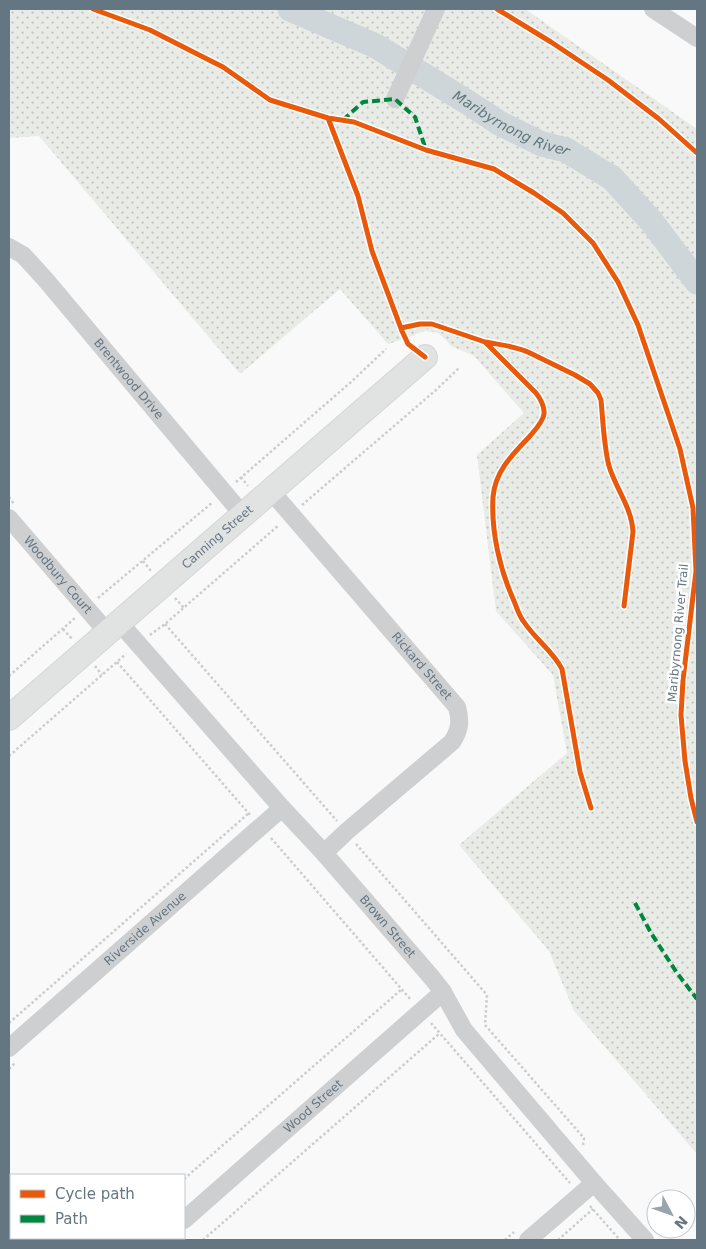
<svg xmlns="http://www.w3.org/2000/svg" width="706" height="1249" font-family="'DejaVu Sans',sans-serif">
	<defs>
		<pattern id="park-dots" width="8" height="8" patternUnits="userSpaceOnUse" patternTransform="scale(1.25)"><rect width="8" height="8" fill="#e8ebe6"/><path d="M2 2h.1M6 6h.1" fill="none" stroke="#c0c3c0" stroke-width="1.8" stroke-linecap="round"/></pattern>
	</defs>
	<rect width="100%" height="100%" fill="#f9f9f9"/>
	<path fill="url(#park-dots)" d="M9 9H525L697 129V1154L574 1011 549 951 459 845 567 753 553 675 496 611 477 455 524 413 474 356 451 346 446 340 438 333 426 331 421 332 410 337 388 344 340 289 240 374 39 136 9 138Z"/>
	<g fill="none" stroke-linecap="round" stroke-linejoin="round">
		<path stroke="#ced6d9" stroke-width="25" id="s1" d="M290 9 376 46 467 102 501 124 542 144 566 150 612 178 652 222 697 282"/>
		<g stroke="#d5d6d7" stroke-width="26">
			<g id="secondary">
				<path id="s8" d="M9 718 425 357"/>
			</g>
		</g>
		<path stroke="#cbcccd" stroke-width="2.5" stroke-dasharray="2.5 2.5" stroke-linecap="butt" d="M241 477 248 486
			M236 482 351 382 386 349
			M9 497 14 504
			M302 505 436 390 460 367
			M143 561 151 571
			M98 598 213 502
			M175 598 184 608
			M165 624 337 821
			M63 629 72 639
			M150 635 165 624 279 525
			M117 662 251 816
			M95 666 102 675
			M9 676 75 618
			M9 756 126 654
			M271 838 411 1000
			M356 844 487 995 485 1025 584 1138 583 1145
			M9 1023 249 813
			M431 1023 570 1183
			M9 1069 15 1063
			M184 1179 402 989
			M9 1193 11 1196
			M590 1206 620 1240
			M48 1238 50 1240
			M113 1240 116 1238
			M203 1240 440 1033
			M505 1240 514 1232
			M558 1240 593 1209"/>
		<g stroke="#cecfd0" stroke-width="18">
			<path d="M653 9 697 38"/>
			<path d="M395 99 436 9"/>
			<path id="s2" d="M9 247 23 255 45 279 243 515"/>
			<path id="s3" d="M271 491 457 707C461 721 460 730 452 742L346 832 324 853"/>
			<path id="s4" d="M9 518 107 632"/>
			<path id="s5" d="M119 622 282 808 324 853 433 979 443 992 464 1030 594 1183 645 1240"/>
			<path id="s6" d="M9 1048 282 808"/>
			<path id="s7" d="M184 1220 443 992"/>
			<path d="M161 1240 163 1238"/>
			<path d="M528 1240 594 1183"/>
		</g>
		<use href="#secondary" stroke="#e1e2e2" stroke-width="24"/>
		<path stroke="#00873e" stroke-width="4" stroke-dasharray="8 4" stroke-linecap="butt" d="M343 120 363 102 395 99 415 117 426 150
			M635 903 651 933 677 973 697 999"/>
		<g stroke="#fff" stroke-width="8">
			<path id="cycleway" d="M93 9 150 30 209 60 223 67 270 100 328 118 354 122 426 150 494 169 534 193 563 213 593 243 618 282 638 325 680 449 693 508 696 571 683 680 681 715 685 761 691 798 697 822
				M497 9 551 42 608 80 659 119 697 153
				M328 118 358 196 372 251 402 331 408 344 425 357
				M401 328 420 324H432L485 342 536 393C540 398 545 407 544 414 543 422 535 430 530 436 513 454 495 471 493 497 491 532 500 570 514 601 517 608 519 616 524 622 535 639 553 651 562 669L580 772 591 808
				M485 342C501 345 516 346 530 353L575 375 590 384 598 393 601 400C603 421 604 447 609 466 616 489 632 508 633 532L624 606"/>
		</g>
		<use href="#cycleway" stroke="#e8590c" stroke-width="5"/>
	</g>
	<g text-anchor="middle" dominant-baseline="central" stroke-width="5" stroke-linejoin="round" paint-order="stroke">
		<g font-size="12" fill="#657683" stroke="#fff">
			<text stroke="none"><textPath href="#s2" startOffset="179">Brentwood Drive</textPath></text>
			<text stroke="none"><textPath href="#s8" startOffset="276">Canning Street</textPath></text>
			<text stroke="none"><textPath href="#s4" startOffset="75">Woodbury Court</textPath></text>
			<text transform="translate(678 633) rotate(-85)">Maribyrnong River Trail</text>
			<text stroke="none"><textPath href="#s3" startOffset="231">Rickard Street</textPath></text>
			<text stroke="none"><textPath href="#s5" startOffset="406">Brown Street</textPath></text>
			<text stroke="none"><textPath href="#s6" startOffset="181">Riverside Avenue</textPath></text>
			<text stroke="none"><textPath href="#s7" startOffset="172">Wood Street</textPath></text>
		</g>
		<g font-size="14" font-style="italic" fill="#60757c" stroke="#fff">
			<text stroke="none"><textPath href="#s1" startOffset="250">Maribyrnong River</textPath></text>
		</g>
	</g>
	<rect width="706" height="1249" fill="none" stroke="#657683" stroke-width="20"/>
	<rect x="10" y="1174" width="175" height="65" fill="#ffffff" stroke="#c1c8cd"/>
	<rect x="20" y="1190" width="25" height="8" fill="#e8590c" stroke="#c1c8cd"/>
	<text x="55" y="1199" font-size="15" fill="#657683">Cycle path</text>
	<rect x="20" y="1215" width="25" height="8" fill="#00873e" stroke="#c1c8cd"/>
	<text x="55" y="1224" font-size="15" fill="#657683">Path</text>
	<g transform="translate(671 1214) rotate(131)"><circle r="24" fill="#ffffff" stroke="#c1c8cd"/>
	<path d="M0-4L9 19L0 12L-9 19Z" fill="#99a4ac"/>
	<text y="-8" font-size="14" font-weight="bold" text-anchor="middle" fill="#657683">N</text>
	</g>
</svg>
